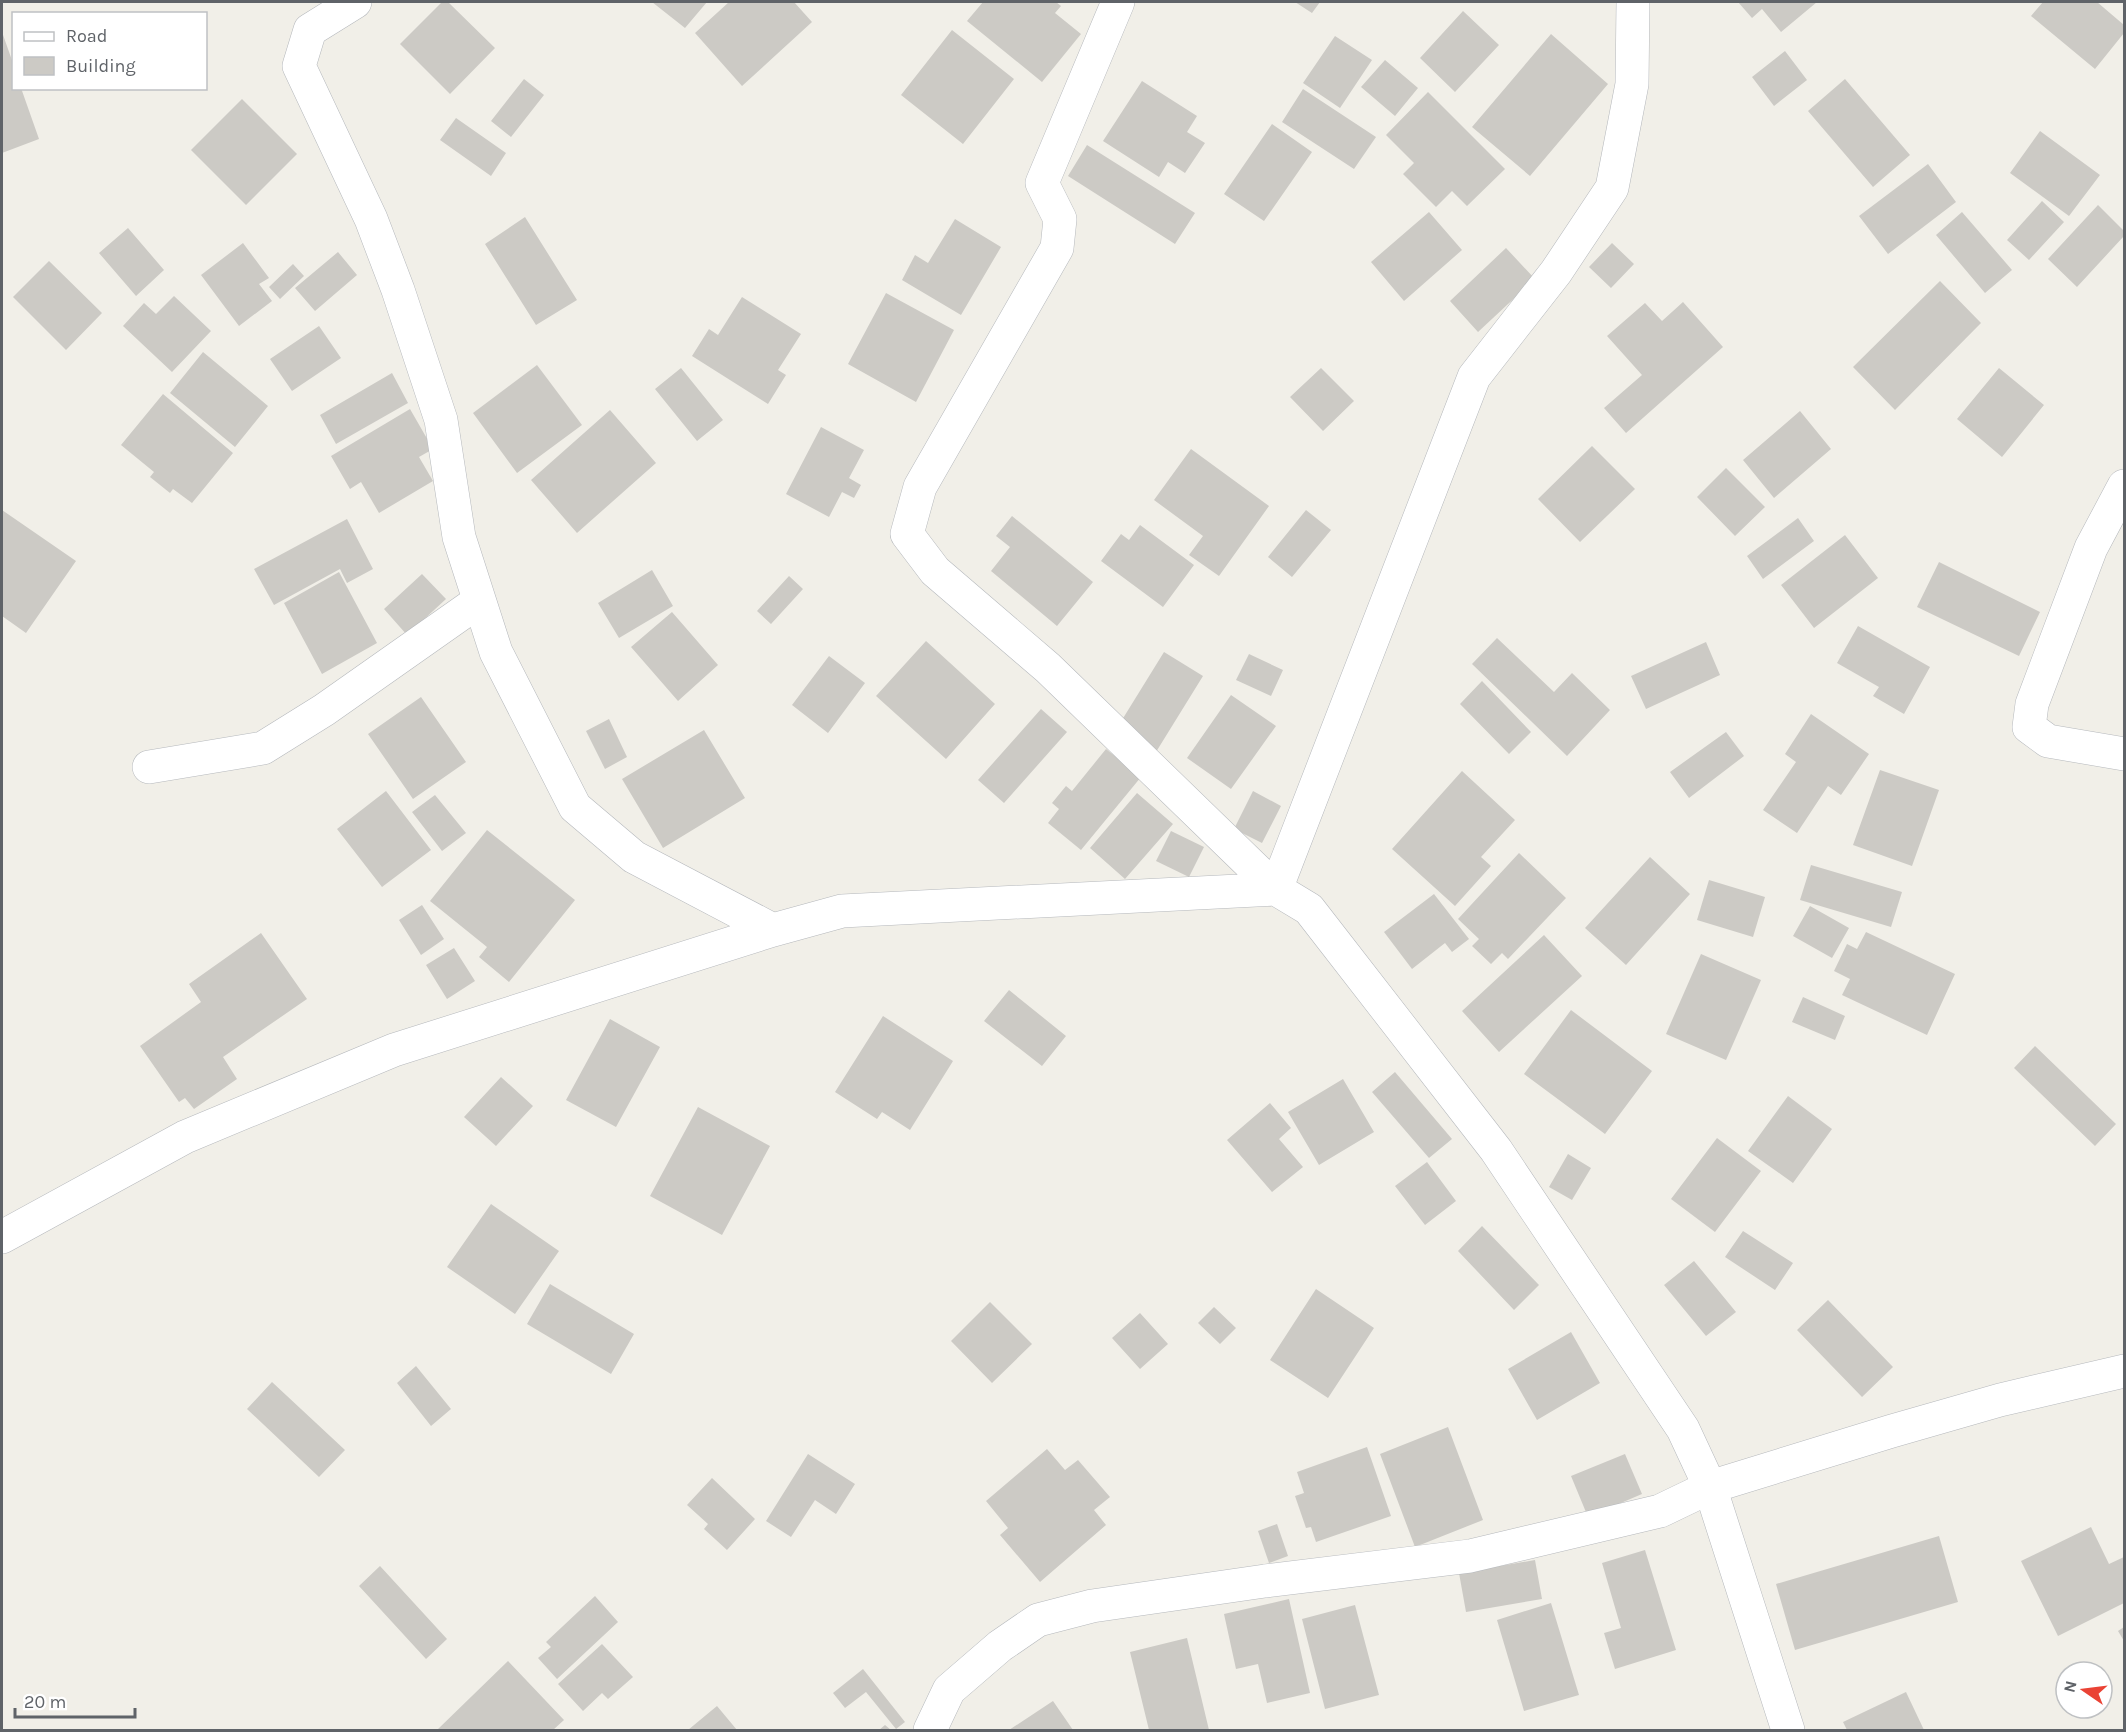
<svg xmlns="http://www.w3.org/2000/svg" width="2126" height="1732" font-family="Karla,sans-serif">
	<rect width="100%" height="100%" fill="#f1efe8"/>
	<path fill="#cccac5" d="M442 2H448L495 48 450 94 400 44Z
		M652 2H707L685 28Z
		M729 2H794L812 22 742 86 695 33Z
		M983 2H1056L1061 6 1055 13 1081 34 1042 82 967 21Z
		M1295 2H1320L1312 13Z
		M1738 2H1817L1781 32 1762 9 1752 18Z
		M2043 2H2097L2124 25V33L2095 69 2031 16Z
		M1463 11 1499 45 1455 92 1420 58Z
		M952 30 1014 79 963 144 901 95Z
		M2 32 14 66V88H21L39 139 2 153Z
		M1551 34 1608 84 1530 176 1472 127Z
		M1335 36 1372 60 1340 108 1303 83Z
		M1785 51 1807 80 1774 106 1752 77Z
		M1385 60 1418 88 1395 116 1361 87Z
		M524 79 544 95 511 137 491 121Z
		M1845 79 1910 155 1873 187 1808 111Z
		M1142 81 1197 116 1187 132 1205 143 1185 173 1168 162 1159 177 1103 141Z
		M1303 89 1376 137 1354 169 1282 122Z
		M1428 92 1505 169 1467 206 1452 191 1436 207 1403 174 1414 163 1386 135Z
		M242 99 297 154 246 205 191 150Z
		M456 118 506 153 491 176 440 140Z
		M1272 124 1312 152 1264 221 1224 194Z
		M2040 131 2100 175 2069 216 2010 173Z
		M1087 145 1195 213 1175 244 1068 176Z
		M1928 164 1956 202 1888 254 1859 216Z
		M2042 201 2064 222 2029 260 2007 240Z
		M2098 205 2124 231V236L2077 287 2048 259Z
		M1429 212 1462 250 1404 301 1371 262Z
		M1962 212 2012 270 1985 293 1936 235Z
		M525 217 577 300 536 325 485 244Z
		M955 219 1001 247 961 315 902 280 915 255 928 263Z
		M128 228 164 270 136 296 99 253Z
		M243 243 269 278 259 284 272 301 239 326 201 275Z
		M1612 243 1634 264 1611 288 1589 267Z
		M1506 248 1535 279 1478 332 1450 301Z
		M338 252 357 275 315 311 295 288Z
		M49 261 102 313 66 350 13 297Z
		M293 264 304 276 280 299 269 287Z
		M1940 281 1981 323 1895 410 1853 367Z
		M886 293 954 330 916 402 848 364Z
		M174 296 211 331 172 372 123 326 144 303 156 314Z
		M742 297 801 334 778 370 786 375 768 404 692 356 709 329 718 335Z
		M1683 302 1723 347 1626 433 1604 408 1642 375 1607 336 1645 303 1662 321Z
		M319 326 341 358 292 391 270 359Z
		M203 352 268 406 235 447 170 393Z
		M537 365 582 425 517 473 473 413Z
		M681 368 723 420 697 441 655 389Z
		M1321 368 1354 401 1323 431 1290 397Z
		M1999 368 2044 405 2002 457 1957 419Z
		M392 373 408 403 336 444 320 415Z
		M163 394 233 453 192 503 173 489 170 493 150 477 154 472 121 445Z
		M410 409 433 449 419 457 433 481 379 513 361 482 350 489 331 456Z
		M610 410 656 463 577 533 531 480Z
		M1800 411 1831 449 1774 498 1743 460Z
		M821 427 864 450 849 478 861 485 854 498 842 492 829 517 786 494Z
		M1592 446 1635 489 1580 542 1538 499Z
		M1191 449 1269 506 1219 576 1189 555 1203 536 1154 500Z
		M1726 468 1765 507 1735 536 1697 497Z
		M2 510 76 561 26 633 2 616Z
		M1306 510 1331 530 1292 577 1268 557Z
		M1012 516 1093 582 1057 626 991 571 1010 547 996 536Z
		M1798 518 1814 541 1763 579 1747 556Z
		M347 519 373 569 347 583 340 569 274 605 254 569Z
		M1140 525 1194 565 1163 607 1101 561 1121 534 1129 540Z
		M1845 535 1878 578 1814 628 1781 585Z
		M1939 562 2040 612 2019 656 1917 607Z
		M652 570 673 606 619 638 598 603Z
		M339 572 377 643 322 674 284 603Z
		M422 574 446 599 407 635 384 609Z
		M789 576 803 589 771 624 757 611Z
		M672 612 718 665 678 701 631 647Z
		M1858 626 1930 667 1904 714 1873 696 1879 687 1837 663Z
		M1497 638 1554 692 1572 673 1610 710 1567 756 1472 664Z
		M926 641 995 704 946 759 876 696Z
		M1706 642 1720 675 1646 709 1631 676Z
		M1164 652 1203 676 1156 752 1117 728Z
		M1249 654 1283 670 1271 696 1236 680Z
		M829 656 865 683 828 733 792 705Z
		M1482 681 1531 732 1509 754 1460 704Z
		M1231 695 1276 726 1231 789 1187 758Z
		M421 697 466 762 413 799 368 734Z
		M1041 709 1067 732 1004 803 978 780Z
		M1811 714 1869 754 1841 795 1828 786 1797 833 1763 810 1796 762 1785 754Z
		M609 719 627 757 605 769 586 731Z
		M704 730 745 798 663 848 622 779Z
		M1726 732 1744 756 1689 798 1670 772Z
		M1106 749 1141 777 1081 850 1048 823 1059 809 1052 803 1066 786 1072 791Z
		M1880 770 1939 790 1912 866 1853 845Z
		M1462 771 1515 820 1481 857 1491 866 1455 906 1392 849Z
		M386 791 431 850 382 887 337 829Z
		M1253 791 1281 806 1262 843 1234 829Z
		M1137 793 1173 824 1125 879 1090 848Z
		M435 795 466 833 442 851 412 812Z
		M487 830 575 900 509 982 479 957 487 947 430 901Z
		M1171 831 1204 847 1189 877 1156 861Z
		M1519 853 1566 898 1508 959 1502 953 1491 964 1472 946 1479 939 1458 919Z
		M1650 857 1690 894 1626 965 1585 928Z
		M1811 865 1902 892 1891 927 1800 900Z
		M1709 880 1765 897 1753 937 1697 920Z
		M1434 894 1469 939 1452 952 1445 943 1412 969 1384 932Z
		M422 905 444 939 421 955 399 920Z
		M1810 906 1849 928 1832 958 1793 936Z
		M1866 932 1955 974 1927 1035 1842 995 1850 979 1834 971 1847 944 1857 949Z
		M261 933 307 999 223 1057 237 1079 194 1109 185 1098 179 1102 140 1046 201 1002 189 984Z
		M1544 935 1582 976 1499 1052 1462 1011Z
		M454 948 475 981 447 999 426 965Z
		M1701 954 1761 980 1726 1060 1666 1034Z
		M1009 990 1066 1036 1042 1066 984 1021Z
		M1803 997 1845 1016 1835 1040 1792 1022Z
		M1571 1010 1652 1071 1605 1134 1524 1074Z
		M883 1016 953 1061 910 1130 882 1112 877 1119 835 1092Z
		M610 1019 660 1047 616 1127 566 1100Z
		M2035 1046 2116 1124 2095 1146 2014 1068Z
		M1395 1072 1452 1139 1429 1158 1372 1092Z
		M501 1077 533 1106 496 1146 464 1117Z
		M1343 1079 1374 1132 1319 1165 1288 1112Z
		M1788 1096 1832 1129 1793 1183 1748 1151Z
		M1270 1103 1291 1128 1279 1139 1303 1167 1272 1192 1227 1140Z
		M698 1107 770 1146 722 1235 650 1196Z
		M1717 1138 1761 1171 1715 1232 1671 1199Z
		M1568 1154 1591 1168 1572 1200 1549 1187Z
		M1427 1162 1456 1201 1425 1225 1395 1186Z
		M491 1204 559 1251 515 1314 447 1267Z
		M1482 1226 1539 1285 1514 1310 1458 1251Z
		M1743 1231 1793 1263 1775 1290 1725 1257Z
		M1694 1261 1736 1312 1706 1336 1664 1285Z
		M550 1284 634 1334 611 1374 527 1324Z
		M1316 1289 1374 1328 1328 1398 1270 1360Z
		M1828 1300 1893 1367 1862 1397 1797 1330Z
		M990 1302 1032 1344 992 1383 951 1341Z
		M1214 1307 1236 1328 1220 1344 1198 1323Z
		M1140 1313 1168 1344 1140 1369 1112 1338Z
		M1571 1332 1600 1383 1537 1420 1508 1369Z
		M416 1366 451 1409 431 1426 397 1383Z
		M272 1382 345 1450 319 1477 247 1409Z
		M1448 1427 1483 1520 1415 1547 1380 1454Z
		M1367 1447 1391 1516 1316 1542 1311 1527 1306 1528 1295 1496 1304 1493 1297 1472Z
		M1047 1449 1065 1470 1078 1460 1110 1497 1094 1510 1106 1525 1040 1582 1000 1535 1008 1528 986 1501Z
		M808 1454 855 1484 836 1514 815 1500 791 1537 766 1521Z
		M1625 1454 1642 1494 1588 1517 1571 1476Z
		M712 1478 755 1519 727 1550 704 1529 708 1524 687 1505Z
		M1277 1524 1288 1556 1269 1563 1258 1531Z
		M2091 1527 2109 1564 2124 1557V1603L2058 1636 2021 1561Z
		M1939 1536 1958 1602 1795 1650 1776 1584Z
		M1645 1550 1676 1650 1615 1669 1604 1633 1621 1628 1602 1563Z
		M1535 1560 1542 1599 1466 1612 1459 1573Z
		M380 1566 447 1639 426 1659 359 1586Z
		M595 1596 618 1622 557 1679 538 1658 551 1647 546 1642Z
		M1289 1599 1310 1693 1267 1703 1258 1664 1236 1669 1224 1614Z
		M1551 1603 1579 1695 1524 1711 1497 1620Z
		M1355 1605 1379 1695 1325 1709 1302 1619Z
		M2124 1627V1641L2118 1631Z
		M1187 1638 1209 1730H1149L1130 1652Z
		M602 1644 633 1677 608 1699 602 1693 583 1711 558 1684Z
		M508 1661 564 1720 553 1730H437Z
		M863 1669 905 1722 896 1729 866 1692 845 1708 833 1693Z
		M1906 1692 1924 1730H1847L1843 1722Z
		M1053 1701 1073 1730H1009Z
		M717 1706 737 1730H688Z
		M885 1725 891 1730H879Z"/>
	<g fill="none" stroke-linecap="round" stroke-linejoin="round">
		<g stroke="#b5b8bc" stroke-width="34">
			<path id="street" d="M355 2 310 30 299 66 371 219 398 290 441 420 459 537 496 652 575 807 634 857 773 930
				M1118 2 1042 183 1060 219 1057 248 920 487 907 534 935 571 1048 668 1276 889 1309 909 1496 1150 1683 1429 1710 1487 1788 1730
				M2124 486 2091 548 2032 704 2029 727 2048 741 2124 754
				M149 767 263 748 324 710 479 601
				M1276 889 1474 377 1556 272 1612 188 1632 84 1633 2
				M2 1237 185 1137 394 1050 773 930 842 911 1276 889
				M930 1730 949 1690 1000 1646 1038 1620 1092 1606 1265 1581 1470 1556 1660 1511 1710 1487 1892 1431 2000 1400 2124 1371"/>
		</g>
		<use href="#street" stroke="#fff" stroke-width="33"/>
	</g>
	<rect width="2126" height="1732" fill="none" stroke="#5f6368" stroke-width="6"/>
	<rect x="12" y="12" width="195" height="78" fill="#ffffff" stroke="#bfc1c3" stroke-width="1.5"/>
	<rect x="24" y="32" width="30" height="9" fill="#ffffff" stroke="#bfc1c3" stroke-width="1.5"/>
	<text x="66" y="42" font-size="18" fill="#5f6368">Road</text>
	<rect x="24" y="57" width="30" height="18" fill="#cccac5" stroke="#bfc1c3" stroke-width="1.5"/>
	<text x="66" y="72" font-size="18" fill="#5f6368">Building</text>
	<g transform="translate(2084 1690) rotate(284)"><circle r="28" fill="#ffffff" stroke="#bfc1c3" stroke-width="1.5"/>
	<path d="M0-4.5L10 22L0 15L-10 22Z" fill="#ea4335"/>
	<text y="-9" font-size="16" font-weight="bold" text-anchor="middle" fill="#5f6368">N</text>
	</g>
	<path d="M15 1708v9h120v-9" fill="none" stroke="#5f6368" stroke-width="3"/>
	<text x="24" y="1708" font-size="18" fill="#5f6368" stroke="#ffffff" stroke-width="4.5" paint-order="stroke">20 m</text>
</svg>
